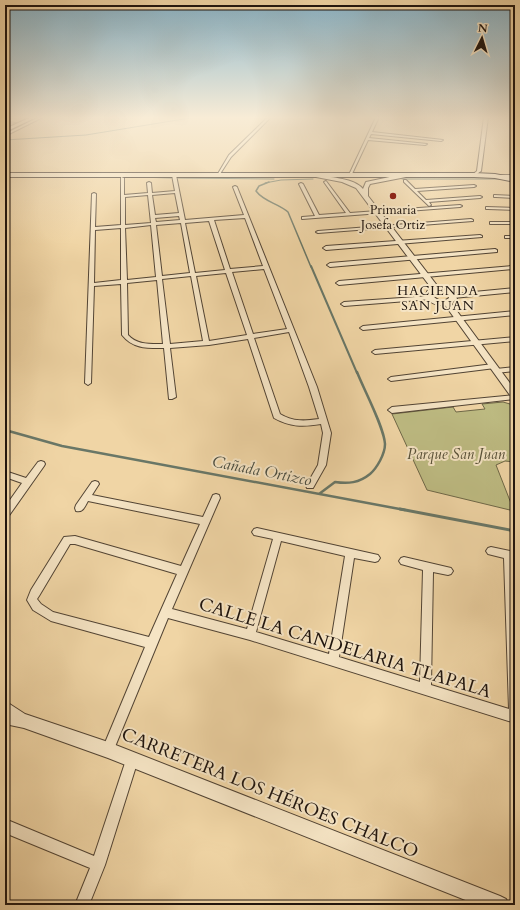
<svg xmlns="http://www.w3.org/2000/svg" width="520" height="910" font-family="Cardo,serif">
	<rect width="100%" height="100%" fill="#f0d5a5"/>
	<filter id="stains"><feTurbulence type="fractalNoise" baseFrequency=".005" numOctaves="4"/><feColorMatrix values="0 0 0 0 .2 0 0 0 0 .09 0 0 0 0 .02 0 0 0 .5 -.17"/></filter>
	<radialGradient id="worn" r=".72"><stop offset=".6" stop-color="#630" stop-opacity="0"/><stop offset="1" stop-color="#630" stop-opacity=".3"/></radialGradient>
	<path fill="#bebc83" stroke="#6e6848" d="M503 402 510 404 515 410V462L505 461 496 465 514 511 427 490 392 414 453 407 456 412 485 409 482 404Z"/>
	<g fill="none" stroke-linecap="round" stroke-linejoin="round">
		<path stroke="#697767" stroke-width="1" d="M5 140 86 135 196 117
			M137 177 171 178
			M178 178 274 179
			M402 179H503
			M265 183 281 180 313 179"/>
		<path stroke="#697767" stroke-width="1.5" d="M269 182 259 186 256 191C264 202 278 203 288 212L311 267"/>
		<path stroke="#697767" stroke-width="2" d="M311 266 357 373"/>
		<path stroke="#697767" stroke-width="2.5" d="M5 430 62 446 405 510
			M319 494 335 482C348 484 359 483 370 474 377 468 385 454 385 444 384 427 364 390 357 372"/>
		<path stroke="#697767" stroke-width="3" d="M400 509 515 531"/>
		<g stroke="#524434" stroke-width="2">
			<path id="minor" d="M39 117H43L5 136V134Z
				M268 117H271L231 157 218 177H216L229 155Z
				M376 117H379L372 132 443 140 441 141 371 134 369 138 427 144 425 145 368 140 351 176 348 177Z
				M484 117H488L481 171 474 176 472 175 477 171Z
				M5 122 16 123 5 124Z
				M174 174 176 175 185 220 244 215 233 187 235 186 237 187 317 387 331 433 326 465 313 488H307L306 486 318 465 323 433 321 424C303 427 290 427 274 418L248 339 209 345 170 348 176 397 172 399H169L164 348C147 348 133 349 122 335L121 284 94 286 91 383 88 385 85 383 92 194 94 193 96 194 95 227 121 225V177L124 178V195L148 193 147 183 149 182 151 183 152 193 175 191 172 175ZM175 193 179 213 155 215 152 195ZM148 195 151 223 125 225V197ZM179 216 180 220 156 222 155 218ZM245 218 263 266 230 269 214 220ZM209 221 225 270 195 273 185 223ZM181 223 190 273 162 276 156 225ZM151 225 156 277 127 280 125 228ZM121 228V280L94 283 95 230ZM264 269 287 329 253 334 232 272ZM226 273 247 335 209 341 196 276ZM191 276 203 341 170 344 162 279ZM157 280 163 344C150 344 137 345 128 335L127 283ZM289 332 309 387 319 419C304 421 294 422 280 414L254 338Z
				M495 175H515V177H496Z
				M404 180H406L415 189 474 185 476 186 474 187 417 191 426 200 480 196 482 197 480 198 429 202 431 205 429 206 404 182Z
				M326 181 350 213 460 205 462 206 460 207 302 219V217L315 216 299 184 301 183 303 184 319 215 346 213 324 182Z
				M494 195 515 196V198L496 197H494Z
				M486 207 515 208V210L488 209H486Z
				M471 219 473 220V221L318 233 316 232 318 231Z
				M490 222H515V224H490Z
				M480 235 482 236V237L326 250 323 248 326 246Z
				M505 236H515V238H505Z
				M495 249 497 250V252L330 267 327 265 330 263Z
				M512 266 515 268 514 269 339 285 336 283 339 281Z
				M515 288V292L453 298 450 296 453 294Z
				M430 296 433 298 432 299 344 306 341 304 344 302Z
				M515 311V315L363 330 360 328 363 326Z
				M515 337V341L375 354 372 352 375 350Z
				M493 364 496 366 495 368 391 381 388 379 391 377Z
				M515 367V371L496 373 493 371 496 369Z
				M515 395V399L392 413 388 410 392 407Z
				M41 461 44 462 45 464 44 466 8 517 5 518V507L22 483 5 477V471L26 478 38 462Z
				M95 481 98 482 99 484 92 495 203 517 213 495 216 494 219 495 220 498 172 609 247 629 273 539 254 535 252 532 254 529 257 528 378 555 380 558 378 561 375 562 354 558 339 657 420 682 423 570 401 564 399 561 401 558 404 557 451 568 453 571 451 574 448 575 433 572 431 685 509 709 504 558 488 554 486 551 488 548 491 547 515 552V560H514L515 723 250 640 168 618 112 754 108 756 104 754 102 750 145 647 51 621 33 610 27 600 31 590 64 537 75 536 181 566 200 524 88 501C85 506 83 513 76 511L75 508 76 505 92 482ZM281 541 345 556 329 654 256 632ZM70 544H75L177 574 149 637 53 612 41 604 37 599 39 596Z
				M132 754 136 756 138 760 105 865 89 905H75L90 868 5 833V819L94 856 126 760 128 756Z"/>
		</g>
		<g stroke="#524434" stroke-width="2">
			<path id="tertiary" d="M404 174 406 177 370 184 368 188V196L439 288 454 292 457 299 451 303 515 390V399L512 398 445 305C436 306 430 303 425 296L428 290 432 289 356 188 342 182 316 177 319 175C332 178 354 178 363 189L366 182ZM437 292 448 295 449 298C443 303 438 301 433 296Z
				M5 701 25 714 108 742 500 896 506 899 509 905H478L108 758 24 728 5 724Z"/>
		</g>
		<g stroke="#1e140e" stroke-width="2">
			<path id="secondary" d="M31 117H37L5 132V129Z
				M5 173H474L495 174 515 178V182L495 178 474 177H5Z"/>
		</g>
		<use href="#minor" fill="#f5e4c4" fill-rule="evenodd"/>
		<use href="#tertiary" fill="#f5e4c4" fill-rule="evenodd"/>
		<use href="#secondary" fill="#f5e4c4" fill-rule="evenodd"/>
	</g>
	<linearGradient id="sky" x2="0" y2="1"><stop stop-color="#89b6cc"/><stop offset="0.48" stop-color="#f8ecd6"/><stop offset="1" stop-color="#f8ecd6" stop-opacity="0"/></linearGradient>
	<rect width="520" height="245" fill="url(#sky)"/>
	<circle fill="#8f2418" stroke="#f5e4c4" stroke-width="1.5" cx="393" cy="196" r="4"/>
	<g text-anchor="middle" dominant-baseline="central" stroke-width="4" stroke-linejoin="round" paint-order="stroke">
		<g font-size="13" fill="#1e140e" stroke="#f5e4c4">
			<text x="393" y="210">Primaria<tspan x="393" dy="15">Josefa Ortiz</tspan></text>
		</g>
		<g font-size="13" letter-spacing="1" fill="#1e140e" stroke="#f5e4c4">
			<text x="438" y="291">HACIENDA<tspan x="438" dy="15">SAN JUAN</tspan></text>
		</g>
		<g font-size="15" font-style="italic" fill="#564f37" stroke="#f5e4c4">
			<text x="456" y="454">Parque San Juan</text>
		</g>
		<g font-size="16" font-style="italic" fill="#4a4e42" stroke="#f5e4c4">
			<text transform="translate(262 471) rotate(11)">Cañada Ortizco</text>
		</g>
		<g font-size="18" fill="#1e140e" stroke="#f5e4c4">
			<text transform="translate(345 648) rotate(17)">CALLE LA CANDELARIA TLAPALA</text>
			<text transform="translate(270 793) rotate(22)">CARRETERA LOS HÉROES CHALCO</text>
		</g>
	</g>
	<rect width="520" height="910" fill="none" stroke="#f0d5a5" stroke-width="20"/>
	<rect x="6" y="6" width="508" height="898" fill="none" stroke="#1e140e" stroke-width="2"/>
	<rect x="10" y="10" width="500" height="890" fill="none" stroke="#1e140e"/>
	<g transform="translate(482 38) rotate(5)" stroke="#f5e4c4" stroke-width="3" paint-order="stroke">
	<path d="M0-3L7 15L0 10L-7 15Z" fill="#1e140e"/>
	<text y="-6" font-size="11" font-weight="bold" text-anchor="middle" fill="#1e140e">N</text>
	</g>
	<rect width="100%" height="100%" filter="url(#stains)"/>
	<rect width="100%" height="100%" fill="url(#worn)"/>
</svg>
